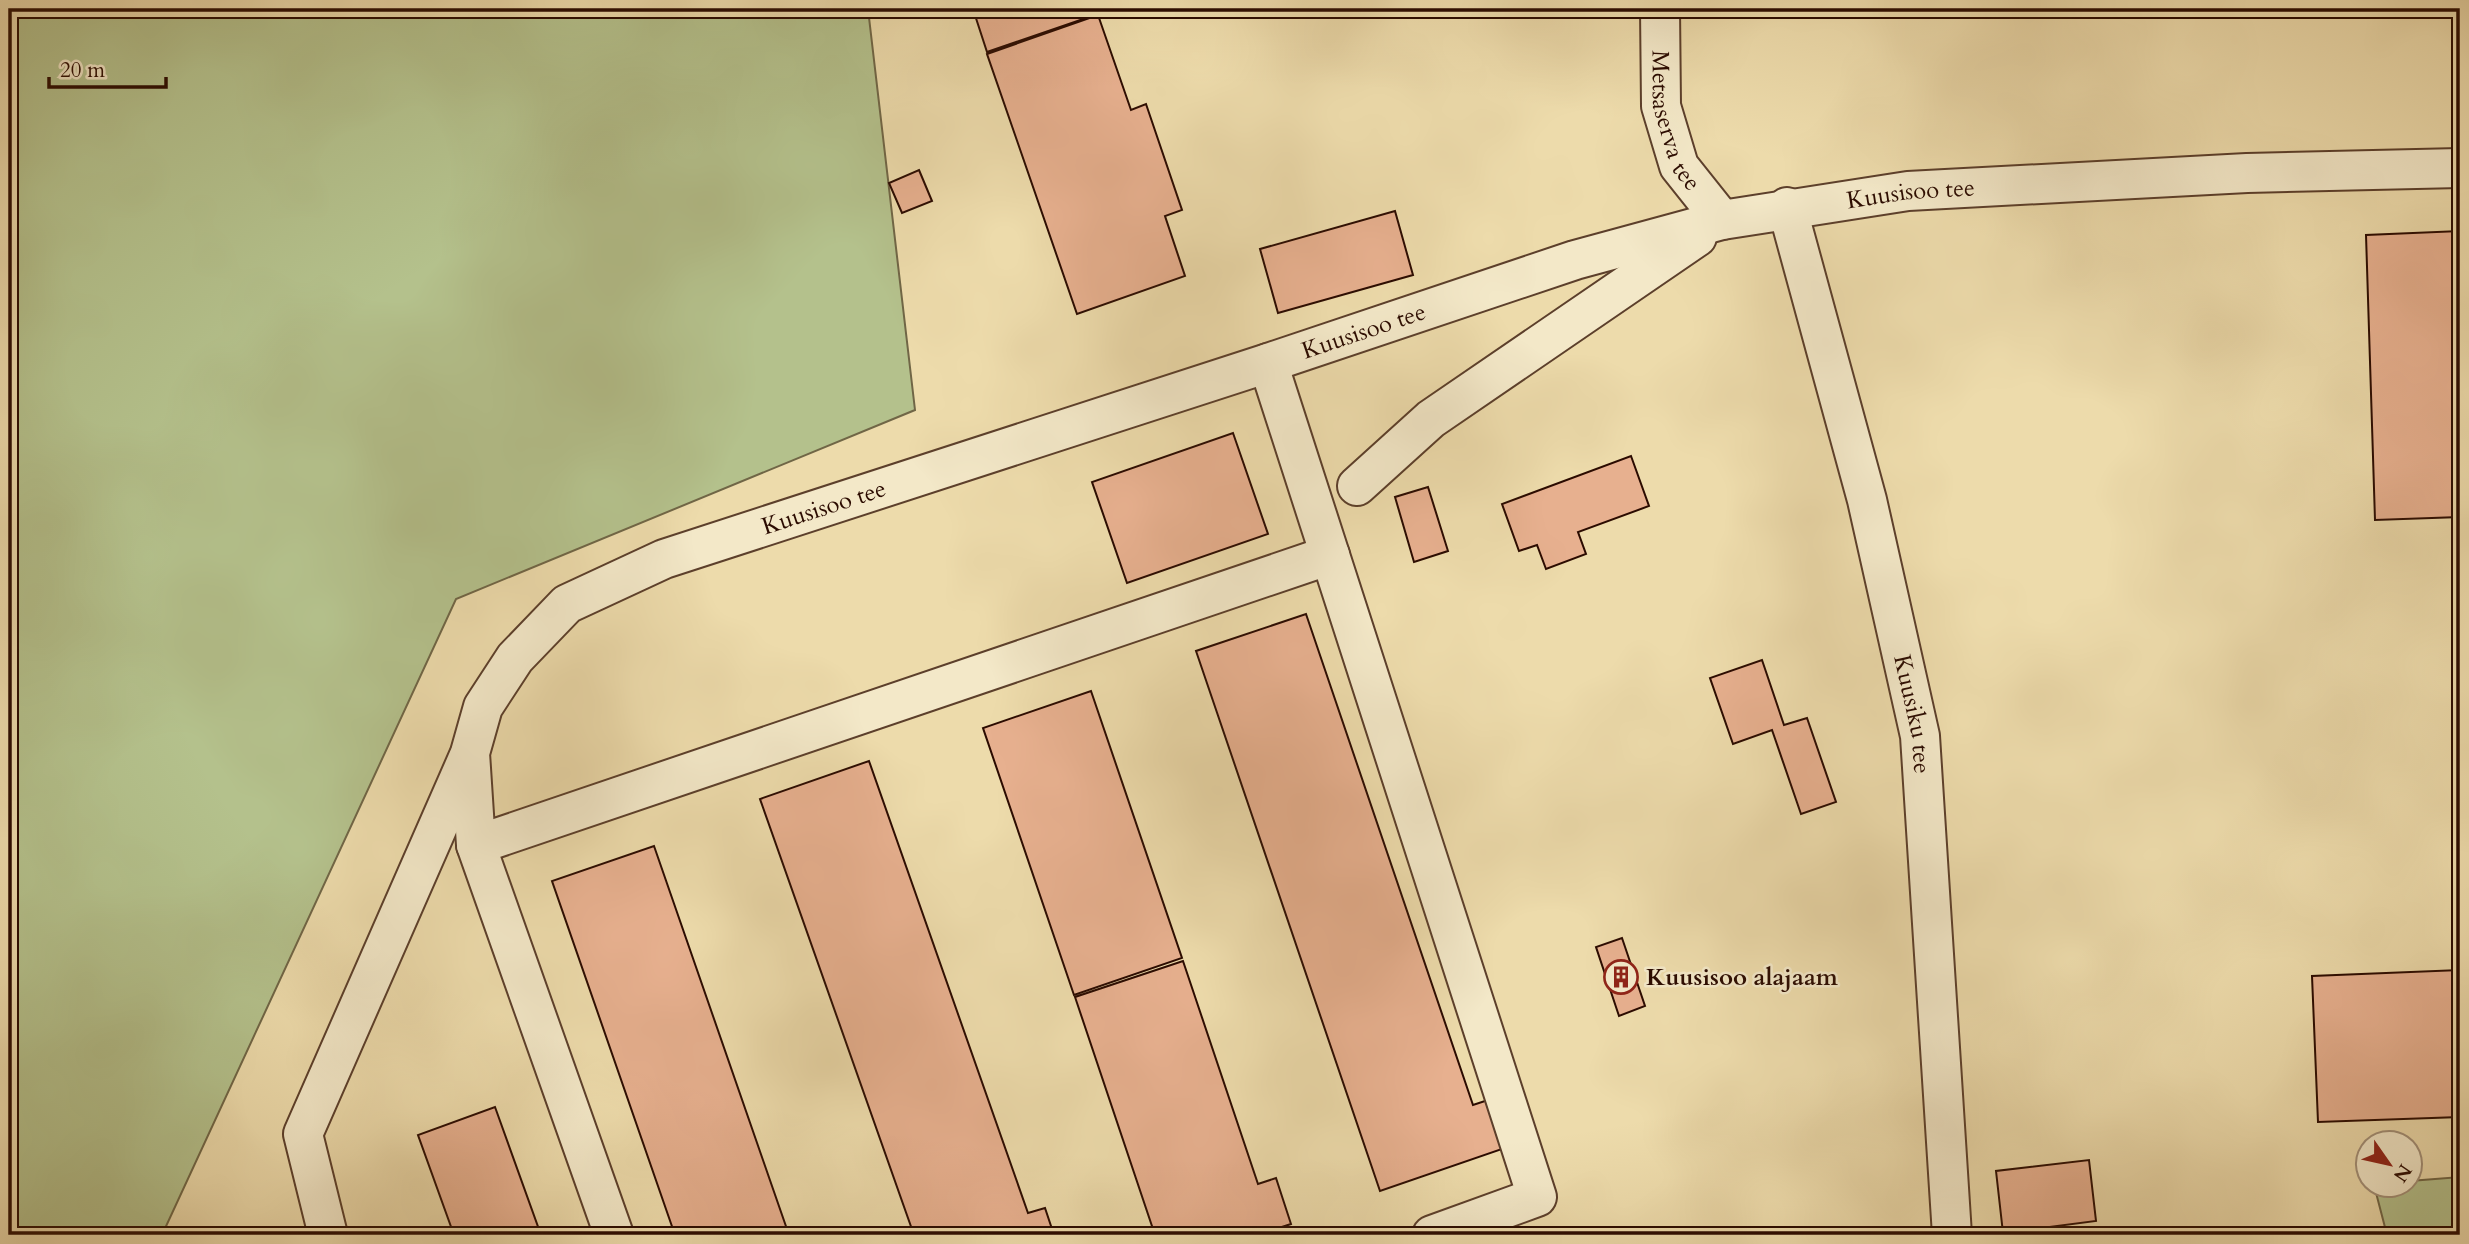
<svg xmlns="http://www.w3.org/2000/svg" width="2469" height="1244" font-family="Cardo,serif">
	<rect width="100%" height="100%" fill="#eddbab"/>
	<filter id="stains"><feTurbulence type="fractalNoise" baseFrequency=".00286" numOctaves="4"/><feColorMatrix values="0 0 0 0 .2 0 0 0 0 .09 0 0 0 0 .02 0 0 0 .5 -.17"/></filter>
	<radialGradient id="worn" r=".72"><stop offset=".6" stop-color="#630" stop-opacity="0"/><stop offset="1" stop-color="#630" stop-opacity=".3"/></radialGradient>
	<path fill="#b4c18c" stroke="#706646" stroke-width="2" d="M9 9H868L915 410 456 599 162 1235H9Z
		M2460 1177V1235H2387L2374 1185 2410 1184V1181Z"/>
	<path fill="#e7b08f" stroke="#2b0b00" stroke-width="2" d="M973 9H1092L1095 15 987 52Z
		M1098 15 1131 110 1146 104 1182 210 1165 216 1185 276 1077 314 987 54Z
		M919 170 932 201 902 213 889 183Z
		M1395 211 1413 275 1278 313 1260 249Z
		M2460 231V517L2375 520 2366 235Z
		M1233 433 1268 534 1127 583 1092 482Z
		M1631 456 1649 506 1578 532 1586 554 1546 569 1537 545 1519 551 1502 504Z
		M1428 487 1448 551 1414 562 1395 497Z
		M1306 614 1473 1105 1488 1100 1505 1148 1380 1191 1196 651Z
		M1762 660 1784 725 1807 718 1836 802 1801 814 1772 730 1733 744 1710 678Z
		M1091 691 1182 958 1074 995 983 728Z
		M869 761 1028 1213 1045 1208 1054 1235H914L760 799Z
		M654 846 789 1235H675L552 881Z
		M1622 938 1645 1006 1619 1016 1596 947Z
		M1183 961 1258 1184 1276 1178 1291 1224 1257 1235H1155L1075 997Z
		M2460 970V1117L2318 1122 2312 976Z
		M495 1107 541 1235H454L418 1135Z
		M2089 1160 2096 1221 2003 1233 1996 1171Z"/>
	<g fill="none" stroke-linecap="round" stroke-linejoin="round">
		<g stroke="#5c3f2b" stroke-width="42">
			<g id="minor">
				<path id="s1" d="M1660 9 1661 106 1679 166 1722 220"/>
				<path id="s2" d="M1787 207 1867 500 1920 736 1952 1235"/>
				<path d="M1268 363 1537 1197 1432 1235"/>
				<path d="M1357 486 1431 419 1697 237"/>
				<path d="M476 845 1330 555"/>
				<path d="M328 1235 303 1134 468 758"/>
				<path id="s3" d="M614 1235 476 845 470 753 483 707 515 658 567 604 664 559 1268 363 1575 260 1722 220 1908 191 2247 173 2460 168"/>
			</g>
		</g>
		<use href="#minor" stroke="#f3e8c8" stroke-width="38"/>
	</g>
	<defs>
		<g id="building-ring" transform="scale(1.75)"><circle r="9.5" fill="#f3e8c8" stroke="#8f2418" stroke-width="1.5"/><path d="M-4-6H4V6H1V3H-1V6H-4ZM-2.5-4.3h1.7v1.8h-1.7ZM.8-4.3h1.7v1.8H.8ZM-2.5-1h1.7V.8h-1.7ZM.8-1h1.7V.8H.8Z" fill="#8f2418"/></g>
	</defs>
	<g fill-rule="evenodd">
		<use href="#building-ring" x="1621" y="977"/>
	</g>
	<g text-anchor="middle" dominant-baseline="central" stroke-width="5" stroke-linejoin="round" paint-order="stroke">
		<g font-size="24" fill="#2b0b00" stroke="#f3e8c8">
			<text stroke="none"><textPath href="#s1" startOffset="114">Metsaserva tee</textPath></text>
			<text stroke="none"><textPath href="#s3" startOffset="2096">Kuusisoo tee</textPath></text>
			<text stroke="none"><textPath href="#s3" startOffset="1530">Kuusisoo tee</textPath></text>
			<text stroke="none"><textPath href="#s3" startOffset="962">Kuusisoo tee</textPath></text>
			<text stroke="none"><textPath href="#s2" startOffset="523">Kuusiku tee</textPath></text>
		</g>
		<g font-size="24" font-weight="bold" fill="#2b0b00" stroke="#f3e8c8" text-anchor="start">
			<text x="1646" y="977">Kuusisoo alajaam</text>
		</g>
	</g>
	<rect width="2469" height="1244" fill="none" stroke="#eddbab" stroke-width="35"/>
	<rect x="10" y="10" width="2448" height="1223" fill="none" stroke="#2b0b00" stroke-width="3.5"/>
	<rect x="18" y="18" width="2434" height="1209" fill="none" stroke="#2b0b00" stroke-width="2"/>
	<g transform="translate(2389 1164) rotate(124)"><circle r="33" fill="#f3e8c8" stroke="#a39078" stroke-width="2"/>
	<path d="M0-5L12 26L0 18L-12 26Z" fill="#8f2418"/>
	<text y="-10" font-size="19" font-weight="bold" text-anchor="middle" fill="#2b0b00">N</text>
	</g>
	<path d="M49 77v10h117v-10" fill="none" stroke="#2b0b00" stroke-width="3.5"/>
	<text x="60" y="77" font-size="21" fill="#2b0b00" stroke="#f3e8c8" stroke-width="5" paint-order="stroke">20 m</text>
	<rect width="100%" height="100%" filter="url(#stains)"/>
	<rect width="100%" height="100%" fill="url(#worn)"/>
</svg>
